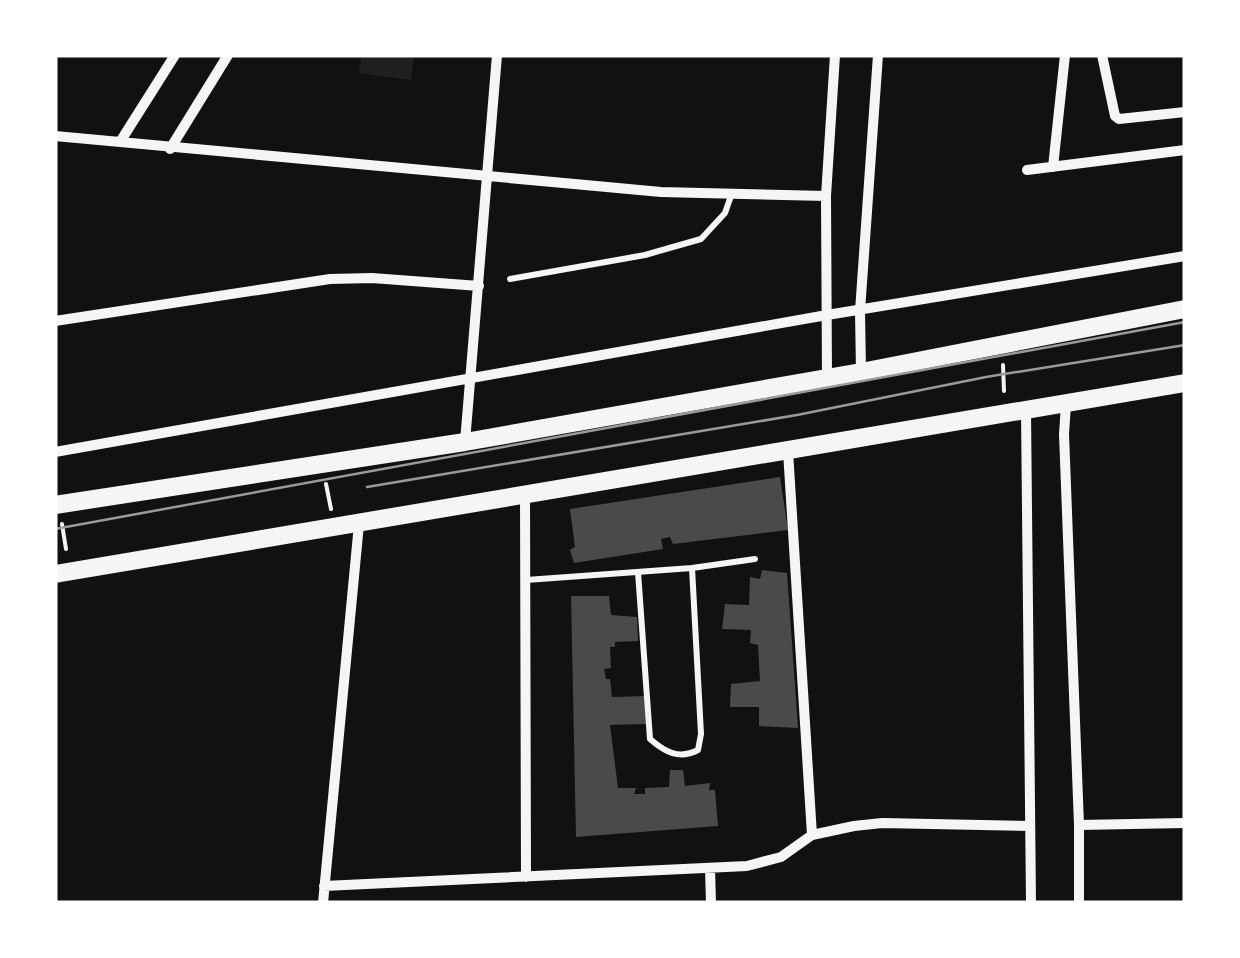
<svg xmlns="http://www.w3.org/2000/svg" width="1240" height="958" font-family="'Varela Round',sans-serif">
	<rect width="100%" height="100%" fill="#111"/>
	<path fill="#202020" d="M362 55H414L411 80 359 73Z"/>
	<path fill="#4a4a4a" d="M780 477 788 530 673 544 670 537 661 539 663 549 574 563 570 550 575 547 570 509Z
		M762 570 787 573 798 728 759 726V707H730L731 684 760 681 758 645 750 643 751 630 722 629 725 604 749 605 750 577 760 579Z
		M571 596H609L611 615 637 617 638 641 615 642V647H610L611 668 604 669 606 679H610L612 697 646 696V724L610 725 618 788H636L634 794H645V788L669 787 670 770H683L685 786 710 783 709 790H715L718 826 576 837Z"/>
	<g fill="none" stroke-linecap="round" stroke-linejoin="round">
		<path stroke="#f5f5f5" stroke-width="4" d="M1003 365 1004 391
			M326 484 331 509
			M62 524 66 549"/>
		<path stroke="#f5f5f5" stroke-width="6" d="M510 279 645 255 701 239 725 213 732 193
			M638 572 650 739C665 752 679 760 698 750L701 734 692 568
			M526 580 692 568 755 559"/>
		<path stroke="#f5f5f5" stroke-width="10" d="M1102 55 1115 116 1119 119 1185 112
			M55 136 661 192 826 196 835 55
			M120 142 175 55
			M170 149 228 55
			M1053 167 1065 55
			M1027 170 1185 150
			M826 196 827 376
			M55 321 330 279 372 278 479 286
			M861 372 860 311 878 55
			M1066 404 1064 434 1079 825V903
			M1026 411 1031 903
			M465 442 497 55
			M788 451 812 835
			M55 452 827 315 1185 256
			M525 495 526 877
			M1079 825 1185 823
			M710 868 711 903
			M324 886 747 866 781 857 812 835 854 826 882 823 1030 826
			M323 903 359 524"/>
		<path stroke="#f5f5f5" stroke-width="18" d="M55 505 465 442 861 372 1185 309
			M55 574 1185 383"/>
		<path stroke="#9a9a9a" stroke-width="2.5" d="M367 487 797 415 986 377 1185 345
			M55 529 1185 322"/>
	</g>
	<rect width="1240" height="958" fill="none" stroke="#ffffff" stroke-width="115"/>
</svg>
